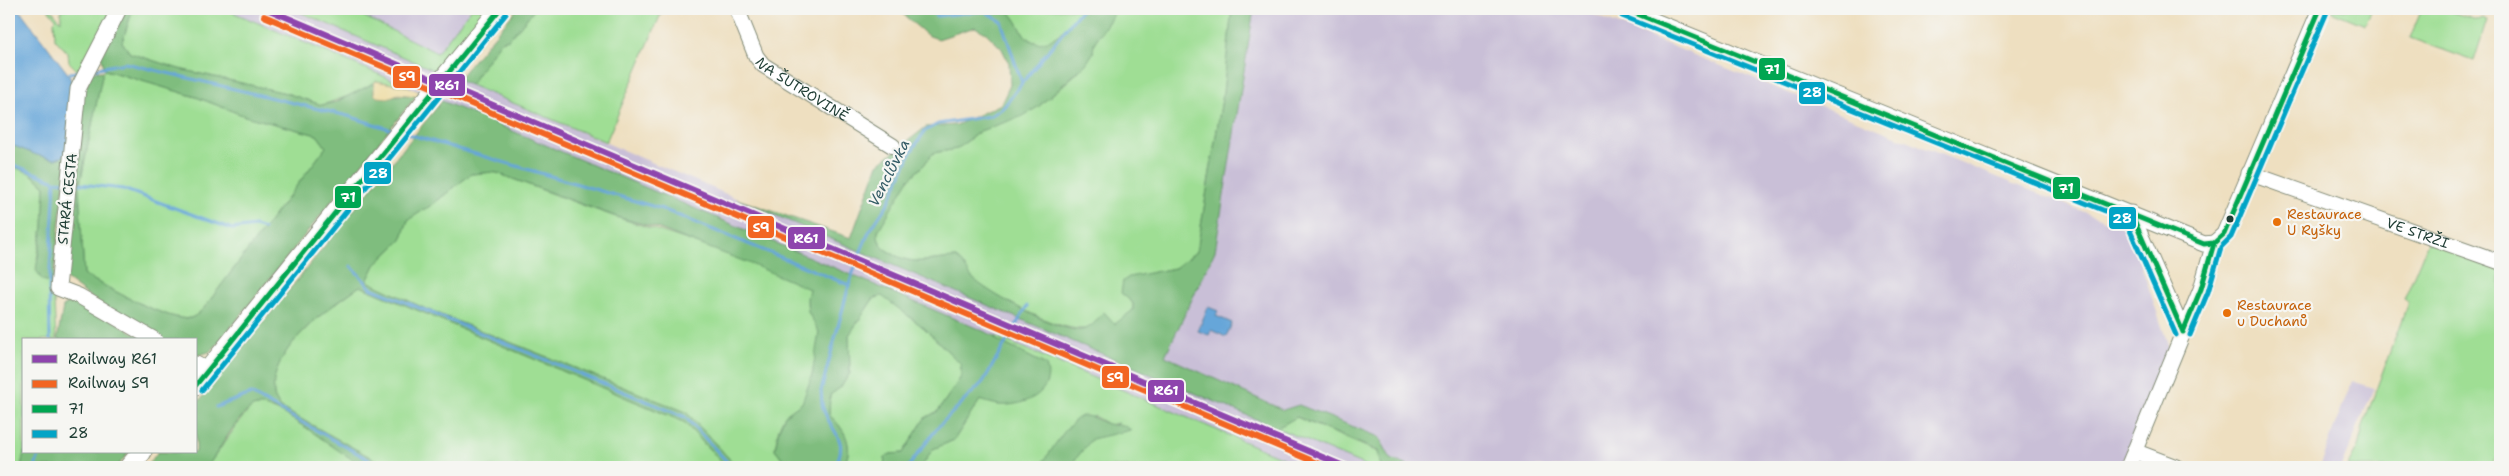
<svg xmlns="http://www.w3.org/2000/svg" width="2509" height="476" font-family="'Shantell Sans',sans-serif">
	<rect width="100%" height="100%" fill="#f6f6f2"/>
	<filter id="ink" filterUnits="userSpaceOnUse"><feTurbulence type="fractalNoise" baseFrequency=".02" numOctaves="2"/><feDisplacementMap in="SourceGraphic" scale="10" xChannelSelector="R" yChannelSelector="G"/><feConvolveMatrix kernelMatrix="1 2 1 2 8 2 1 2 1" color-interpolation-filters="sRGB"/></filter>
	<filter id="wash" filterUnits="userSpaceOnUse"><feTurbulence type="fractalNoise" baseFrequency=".0096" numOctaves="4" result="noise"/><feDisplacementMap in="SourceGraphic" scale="20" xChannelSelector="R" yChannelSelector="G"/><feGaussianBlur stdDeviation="1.12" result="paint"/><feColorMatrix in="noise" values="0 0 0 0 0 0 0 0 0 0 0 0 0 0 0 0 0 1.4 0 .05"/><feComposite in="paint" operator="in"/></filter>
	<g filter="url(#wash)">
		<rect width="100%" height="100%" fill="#eedfc0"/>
		<path fill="#c9bfd7" d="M225 9H291L1369 467H1304Z
			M349 9H471L437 53Z
			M1254 9H1580L2129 230 2170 350 2122 467H1411L1391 459 1378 437 1299 405 1283 410 1165 356 1215 251Z
			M2352 381 2374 388 2341 467H2319Z"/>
		<path fill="#9fde94" stroke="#5f8e64" d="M48 9H51L61 21V9H112L81 74 69 62 68 53 55 39 54 21 56 19Z
			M133 9H225L409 87 376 81 354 94 322 105 286 93 179 69 130 53 122 42Z
			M293 9H349L437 53 471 9H486L436 71Z
			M535 9H663L606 142 470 85 501 41 509 39Z
			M1006 9H1083C1071 23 1043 59 1024 34 1018 25 1015 16 1006 9Z
			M1117 9H1232L1223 93 1197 251 1175 268 1141 275 1128 299 1133 303V311L1115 325 1104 312C1099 317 1094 326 1088 328 1066 336 994 296 976 282 968 275 963 266 956 258L914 262 903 260 883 248 878 238V231L893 203 909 179 923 166 933 153 957 149 980 131 1038 107 1077 73 1093 53 1094 43Z
			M2332 9H2372L2365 25 2331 11Z
			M2422 9H2442L2477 20 2482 18 2487 20 2474 61 2410 38Z
			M105 70 196 97 245 116 317 135 326 147 204 308C200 312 196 316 191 318 172 324 104 285 84 275L79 189 103 71Z
			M9 165 30 173 45 186 43 227 37 259 53 283 56 340H24V452L21 467H9Z
			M494 172C535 187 575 203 616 217 681 238 748 258 810 289 801 316 816 314 819 332 821 342 809 394 803 403 799 407 792 410 787 414 778 422 777 438 775 449L789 467H737L686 412 426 309 367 281 375 265 401 240 408 220 433 204 471 174Z
			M2428 242 2500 270V455L2494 460 2491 467H2347L2358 447 2364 423 2408 302 2404 299Z
			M360 286 684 422 726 467H388L281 408C279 404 274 399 274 394 268 349 328 309 360 286Z
			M882 295 923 327 961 364V377L938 411 925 418 903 453 890 454 886 458 884 467H843C855 447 845 429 829 415L830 395 841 387 850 373 849 335 873 299Z
			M995 336 1304 467H1069L1091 439 1118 423 1109 425 1094 416 1052 453 1039 467H921L933 449 954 440 980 400 999 405 1046 365 995 339Z
			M264 405 284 414 368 467H207L242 418 252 407Z
			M1296 417 1378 452 1381 467H1369L1277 428Z"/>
		<path fill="#7fbd7e" stroke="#4f7d59" d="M123 9H133L122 42 130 53 179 69 286 93 322 105 336 102 374 83V94C389 98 401 94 416 96L216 346 209 352 196 356V340H162L93 299 66 279 82 98 92 72 103 71 79 189 84 275C104 285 172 324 191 318 196 316 200 312 204 308L326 147 317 135 245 116 196 97 105 70 100 53Z
			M517 9H535L509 39 501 41 470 85 457 80Z
			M897 9H1006C1015 16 1018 25 1024 34 1043 59 1071 23 1083 9H1117L1094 43 1093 53 1086 64 1038 107 1023 116 980 131 957 149 933 153 923 166 909 179 878 231C877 242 882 248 891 253 915 267 930 259 956 258 969 267 966 274 976 281 994 296 1057 331 1080 330 1091 330 1097 319 1104 312L1115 324 1133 310V303L1121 293 1123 281 1129 277 1175 268 1197 251 1223 93 1232 9H1254L1215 251 1165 356 1283 410 1299 405 1379 437 1391 459 1411 467H1381L1378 451 1297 417 1277 428 737 199 851 238 878 164 926 127 957 125 1001 104 1010 85 1009 63 1002 49 986 33 975 27 938 39 927 35Z
			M442 101 995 336V339L1046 365C1056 393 1023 407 999 405 993 404 986 402 980 400L954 440 933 449 921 467H884L885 458 890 454 903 453 925 418 938 411 961 377V364L923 327 882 296 873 299 849 335 850 373 841 387 830 395 829 415C845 429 855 446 843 467H789L775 449 779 429 785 415 802 403 812 375 819 332 808 312 807 298 809 289 751 264 657 228 617 217 494 172 471 174 433 204 408 220 401 240 375 265 367 281 426 309 686 412 737 467H726L684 422 360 286C328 308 268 350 274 394 274 399 279 404 281 408L388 467C382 467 375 469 369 467 344 462 274 393 251 408 235 420 219 451 207 467H146L158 452H196V405Z
			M9 144 37 155 54 159 67 155 53 283 42 280 36 270 43 227 45 186 30 173 9 165Z
			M71 301H79L146 340H57L63 307Z
			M1082 416C1097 416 1097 421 1108 424 1119 427 1120 422 1131 430L1092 439 1069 467H1039C1051 453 1066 423 1082 416Z
			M24 452H129L117 467H21Z"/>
		<path fill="#eeda9e" stroke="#868c69" d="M376 81 409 87 420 92 416 96 398 94 388 98 377 97 374 94V83Z"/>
		<path fill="#66a6d9" stroke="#427286" d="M9 9H19L69 75 72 83 67 155 55 159 37 155 9 144Z
			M1208 307 1218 311 1216 316 1232 323 1226 337 1211 330 1209 335 1198 331Z"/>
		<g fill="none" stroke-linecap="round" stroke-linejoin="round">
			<path stroke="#66a6d9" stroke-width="3" d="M93 69 125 63 348 116 393 130
				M70 73 82 71
				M1022 83 1082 9
				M408 134 662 209 849 285
				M9 163 55 181 65 182
				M73 183 123 189 232 229 255 226 264 229
				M351 266 371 288 685 417 732 467
				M50 340 49 287 55 181
				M216 407 251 394 382 467
				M35 467 40 452
				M834 467C851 439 831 433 823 408 821 403 822 396 821 391L849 285 858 258 869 232 889 202 911 152 925 131 938 124 990 116 1003 108 1022 83 1001 21 984 11 936 16 929 9
				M908 467 938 427 983 382 1027 306"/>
		</g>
	</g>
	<g filter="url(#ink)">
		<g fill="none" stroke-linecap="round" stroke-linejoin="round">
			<g stroke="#868e7a" stroke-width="17">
				<g id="minor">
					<path d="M119 9 78 89 58 288 79 296 155 340"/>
					<path id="s1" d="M737 9 756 56 763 65 893 146"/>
					<path d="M1625 9 2204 244 2214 243"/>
					<path id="s2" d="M2249 173 2500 262"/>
					<path d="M2131 213 2183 332"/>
					<path d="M196 364 208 370"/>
					<path d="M2134 451 2176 467"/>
					<path d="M2128 467 2201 289 2214 243 2224 234 2320 9"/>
				</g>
			</g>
			<g stroke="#868e7a" stroke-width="21">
				<path id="major" d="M196 385 500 9
					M129 467 142 452"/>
			</g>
			<use href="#minor" stroke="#fff" stroke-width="15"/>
			<use href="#major" stroke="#fff" stroke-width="19"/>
			<g stroke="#f6f6f2" stroke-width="9">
				<path id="bus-1" d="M1625 9 2204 244 2214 243
					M2131 213 2183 332
					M2183 332 2201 289 2214 243 2224 234 2320 9
					M196 385 500 9"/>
			</g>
			<g stroke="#f6f6f2" stroke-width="9">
				<path id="bus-2" d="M1622 16 2125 219 2176 335
					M2190 335 2208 292 2221 247 2231 237 2327 12
					M202 390 506 14"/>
			</g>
			<use href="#bus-1" stroke="#00a651" stroke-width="5"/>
			<use href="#bus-2" stroke="#02a4c6" stroke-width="5"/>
			<g stroke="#f6f6f2" stroke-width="10">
				<path id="rail-1" d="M267 9 1346 467"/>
			</g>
			<g stroke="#f6f6f2" stroke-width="10">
				<path id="rail-2" d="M264 16 1327 467"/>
			</g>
			<use href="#rail-1" stroke="#8e44ad" stroke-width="6"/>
			<use href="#rail-2" stroke="#f26522" stroke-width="6"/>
		</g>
	</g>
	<circle fill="#1f3d34" stroke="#f6f6f2" stroke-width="2" cx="2230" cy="219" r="4.5"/>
	<g fill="#e8710a" stroke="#f6f6f2" stroke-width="2">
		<circle cx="2277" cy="222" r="5"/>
		<circle cx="2227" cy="313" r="5"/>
	</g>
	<g text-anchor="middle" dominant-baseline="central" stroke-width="4.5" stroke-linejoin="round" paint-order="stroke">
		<g font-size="14" fill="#1f3d34" stroke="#f6f6f2">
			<text stroke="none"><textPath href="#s1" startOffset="108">NA ŠUTROVINĚ</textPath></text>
			<text transform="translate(67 199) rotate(-84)">STARÁ CESTA</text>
			<text stroke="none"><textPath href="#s2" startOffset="179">VE STRŽI</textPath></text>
		</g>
		<g font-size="14" fill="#c56008" stroke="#f6f6f2" text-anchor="start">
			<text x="2287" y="214">Restaurace<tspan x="2287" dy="16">U Ryšky</tspan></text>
			<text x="2237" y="305">Restaurace<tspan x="2237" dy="16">u Duchanů</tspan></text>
		</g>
		<g font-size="15" font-style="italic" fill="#345c66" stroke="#f6f6f2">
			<text transform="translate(889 173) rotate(-63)">Venclůvka</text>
		</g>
	</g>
	<g stroke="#f6f6f2" stroke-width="2">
		<rect x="1758" y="57" width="28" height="24" rx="5" fill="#00a651"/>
		<rect x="392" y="65" width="29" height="24" rx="5" fill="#f26522"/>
		<rect x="428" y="73" width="38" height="24" rx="5" fill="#8e44ad"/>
		<rect x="1798" y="81" width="28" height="24" rx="5" fill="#02a4c6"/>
		<rect x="363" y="161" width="29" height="24" rx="5" fill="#02a4c6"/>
		<rect x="2052" y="176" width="29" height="24" rx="5" fill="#00a651"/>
		<rect x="334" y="185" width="28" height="24" rx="5" fill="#00a651"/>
		<rect x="2108" y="206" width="29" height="24" rx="5" fill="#02a4c6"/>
		<rect x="747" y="215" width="28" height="24" rx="5" fill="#f26522"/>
		<rect x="787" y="226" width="39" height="24" rx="5" fill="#8e44ad"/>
		<rect x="1101" y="365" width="29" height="24" rx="5" fill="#f26522"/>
		<rect x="1147" y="379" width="38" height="24" rx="5" fill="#8e44ad"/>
	</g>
	<g font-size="14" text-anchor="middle" font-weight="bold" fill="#fff">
		<text x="1772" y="74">71</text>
		<text x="407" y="81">S9</text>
		<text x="447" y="90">R61</text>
		<text x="1812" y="97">28</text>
		<text x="378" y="178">28</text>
		<text x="2066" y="193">71</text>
		<text x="348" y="202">71</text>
		<text x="2122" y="223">28</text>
		<text x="761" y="232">S9</text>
		<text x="806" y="243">R61</text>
		<text x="1115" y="382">S9</text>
		<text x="1166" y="395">R61</text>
	</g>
	<rect width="2509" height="476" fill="none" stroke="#f6f6f2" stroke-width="30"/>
	<rect x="22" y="338" width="175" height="115" fill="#f6f6f2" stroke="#a0aca6"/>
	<rect x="32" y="355" width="25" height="8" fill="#8e44ad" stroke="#a0aca6"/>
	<text x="68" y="364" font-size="15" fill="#1f3d34">Railway R61</text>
	<rect x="32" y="380" width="25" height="8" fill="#f26522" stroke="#a0aca6"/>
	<text x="68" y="388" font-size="15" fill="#1f3d34">Railway S9</text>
	<rect x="32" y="405" width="25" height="8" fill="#00a651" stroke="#a0aca6"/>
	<text x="68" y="414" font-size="15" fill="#1f3d34">71</text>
	<rect x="32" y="430" width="25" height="8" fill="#02a4c6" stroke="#a0aca6"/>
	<text x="68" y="438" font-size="15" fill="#1f3d34">28</text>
</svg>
